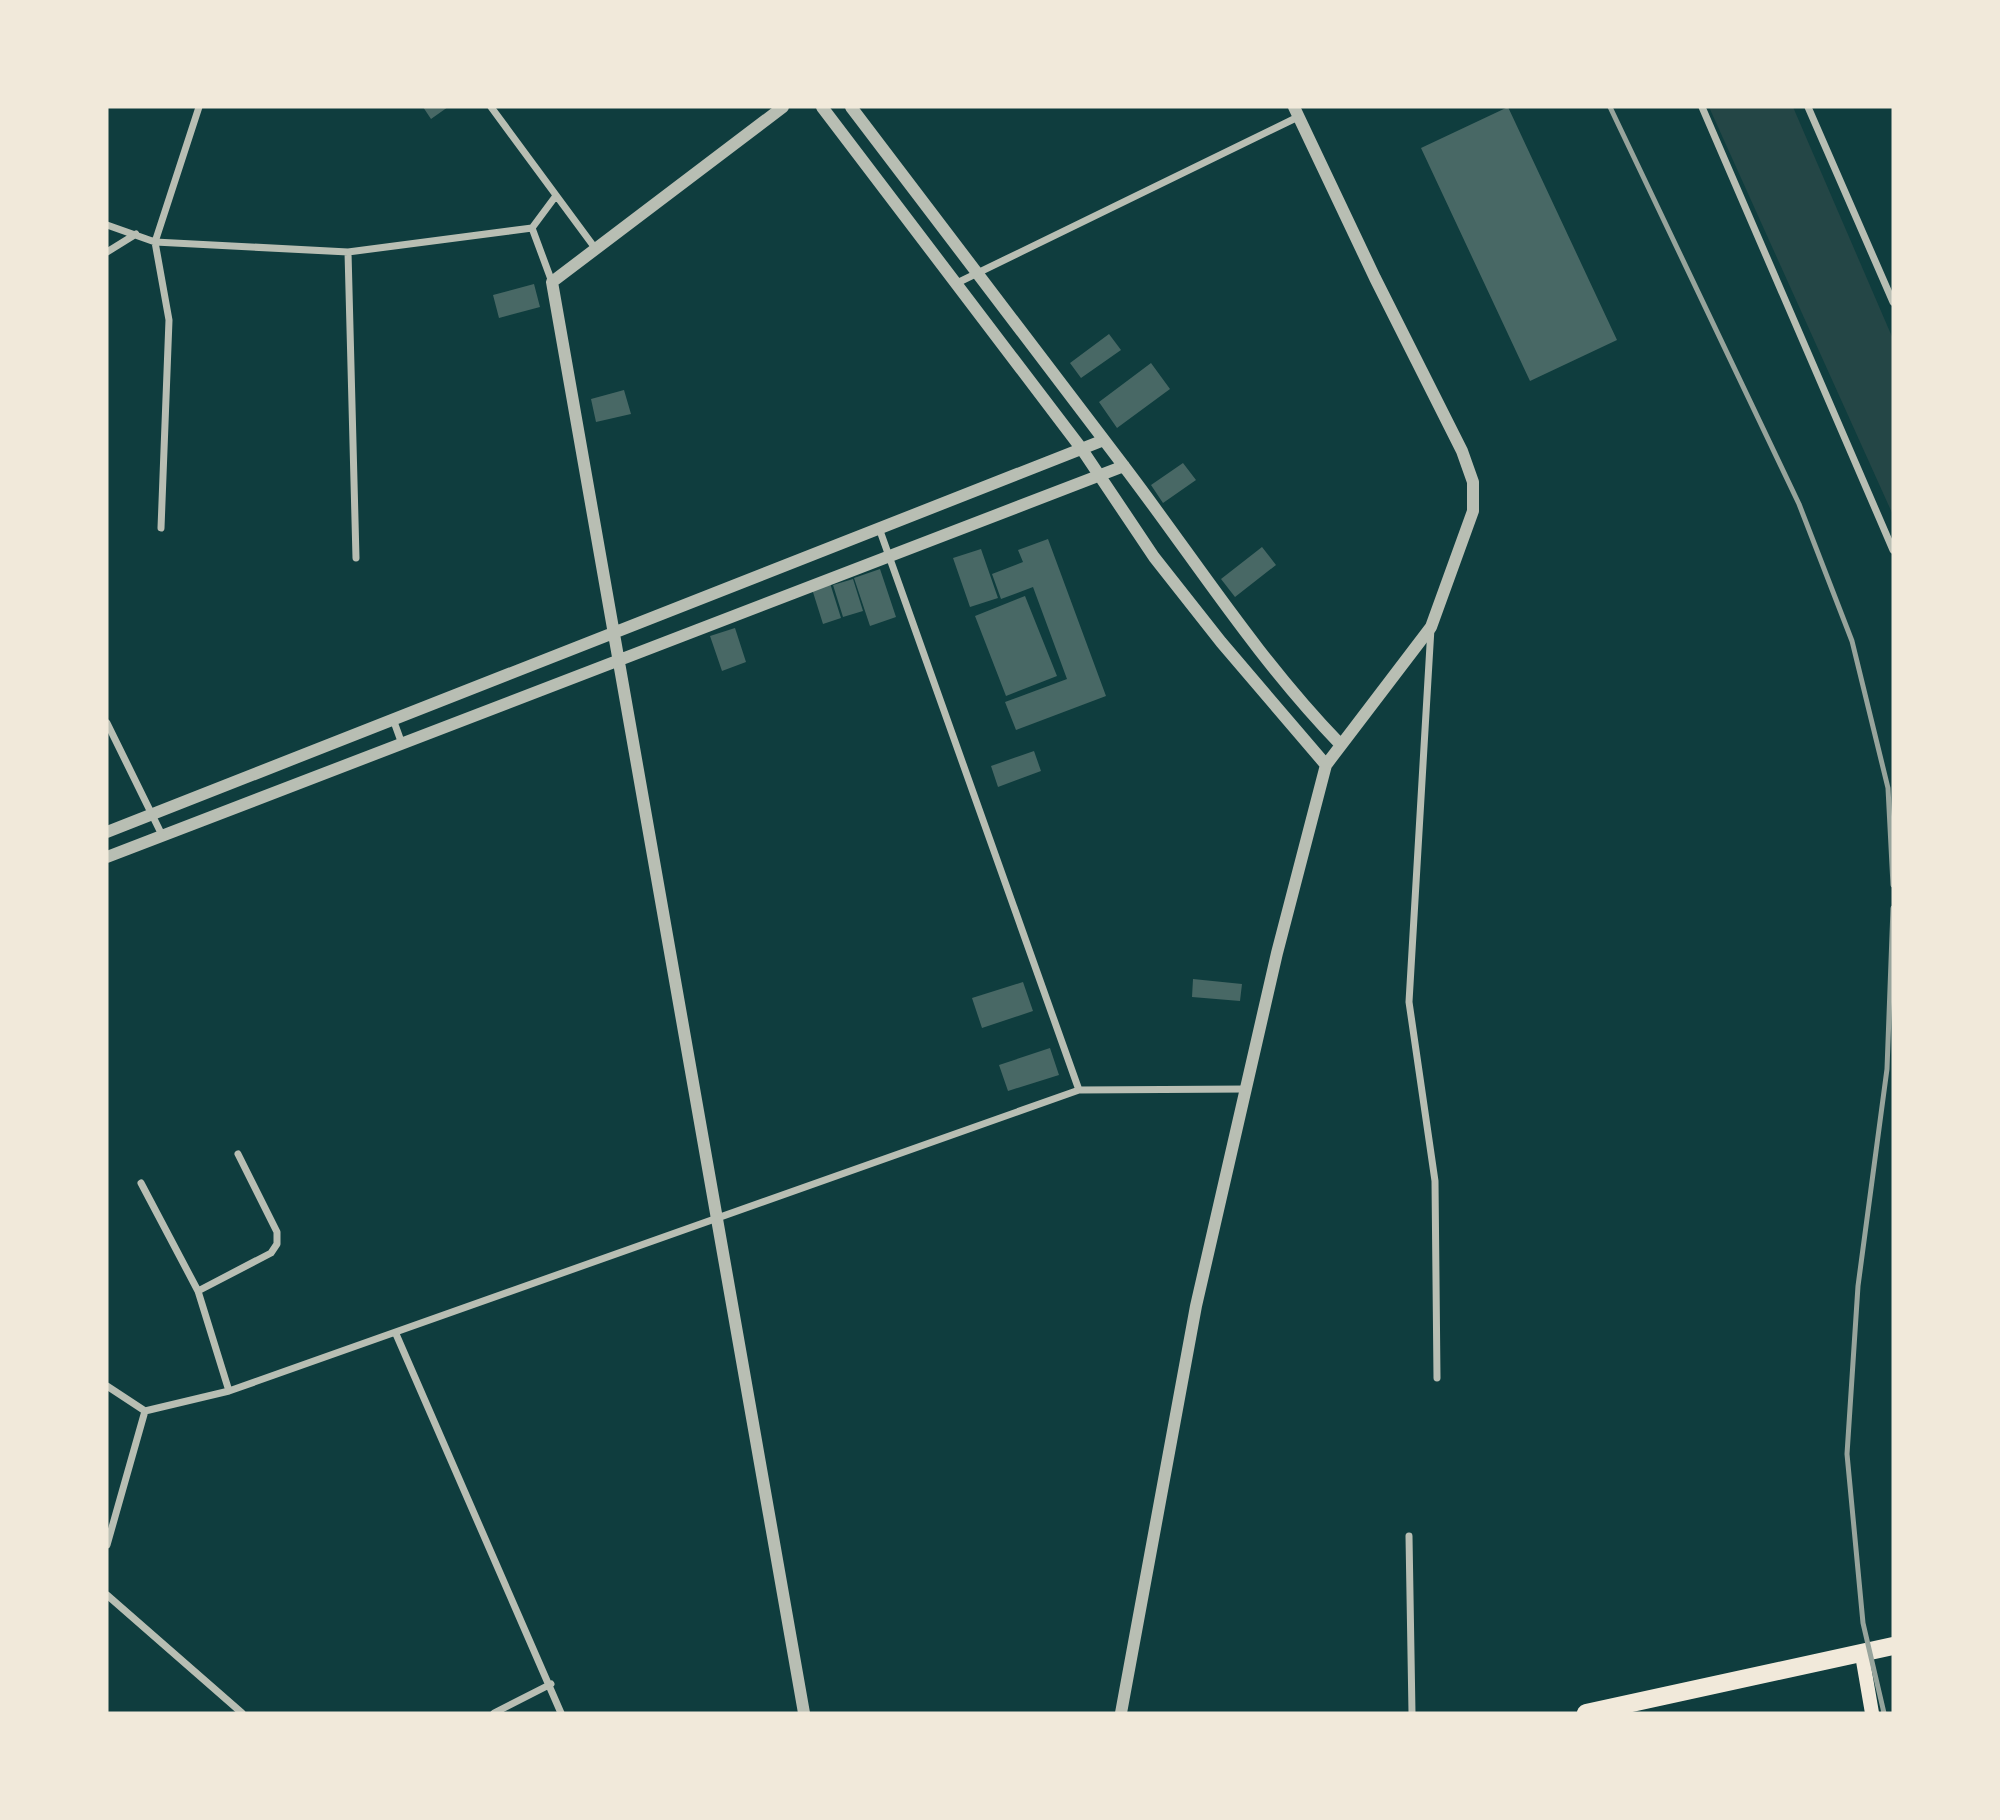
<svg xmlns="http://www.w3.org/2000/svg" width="2000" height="1820" font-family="Raleway,sans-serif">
	<rect width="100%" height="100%" fill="#0f3d3e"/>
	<path fill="#244646" d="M1709 107H1793L1893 339V515Z"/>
	<path fill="#486865" d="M423 107H448L431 119Z
		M1508 107 1617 340 1530 381 1421 148Z
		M534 284 540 307 499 318 493 295Z
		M1109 334 1121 350 1081 378 1070 363Z
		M1151 363 1170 389 1117 428 1099 402Z
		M624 390 631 414 596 422 591 399Z
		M1183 463 1196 480 1163 503 1151 485Z
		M1048 539 1106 696 1016 730 1005 702 1067 679 1033 587 1001 599 992 574 1023 562 1018 550Z
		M1262 547 1276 565 1235 597 1221 579Z
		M981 549 998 598 970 607 953 558Z
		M880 569 896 617 870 626 854 578Z
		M853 579 863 611 843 617 833 585Z
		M830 583 841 618 823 624 812 589Z
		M1025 596 1057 676 1006 696 975 616Z
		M735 628 746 662 722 671 710 636Z
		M1034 751 1041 771 998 787 991 766Z
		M1193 979 1242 984 1240 1001 1192 997Z
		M1023 982 1033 1011 982 1028 972 998Z
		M1050 1048 1059 1075 1008 1091 999 1065Z"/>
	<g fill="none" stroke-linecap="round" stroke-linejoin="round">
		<path stroke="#b8beb3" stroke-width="7" d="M491 107 595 248
			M1702 107 1893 550
			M1808 107 1893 302
			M107 225 155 242 348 252 532 228 555 197
			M532 228 552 282
			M107 252 136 234
			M348 252 356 558
			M957 283 1298 117
			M161 528 169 320 155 242 199 107
			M879 528 1079 1090
			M1431 628 1409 1002 1435 1181 1437 1378
			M393 719 402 744
			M107 723 162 835
			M141 1183 198 1291 229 1391
			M198 1291 271 1253 277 1244V1232L238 1154
			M396 1334 561 1713
			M107 1386 145 1411
			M145 1411 229 1391 1079 1090 1247 1089
			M1409 1536 1412 1713
			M107 1545 145 1411
			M107 1595 242 1713
			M494 1713 551 1684"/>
		<path stroke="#b8beb3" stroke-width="12" d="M783 107 552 282 804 1713
			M822 107 1081 448 1154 557 1221 642 1326 765
			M851 107C942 226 1033 345 1123 465 1196 561 1256 657 1340 744
			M107 832 1104 440
			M107 857 1124 466
			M1121 1713 1196 1306 1277 953 1326 765 1431 627 1473 511V482L1462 451 1375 278 1294 107"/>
		<path stroke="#f1e9da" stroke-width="14" d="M1862 1655 1872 1713"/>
		<path stroke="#f1e9da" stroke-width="18" d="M1586 1713 1893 1646"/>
		<path stroke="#97a49c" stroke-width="5" d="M1610 107 1799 504 1852 641 1888 788 1893 885
			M1884 1713 1863 1623 1847 1454 1858 1286 1887 1069 1893 908"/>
	</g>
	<rect width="2000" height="1820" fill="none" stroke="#f1e9da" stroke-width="217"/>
</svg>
